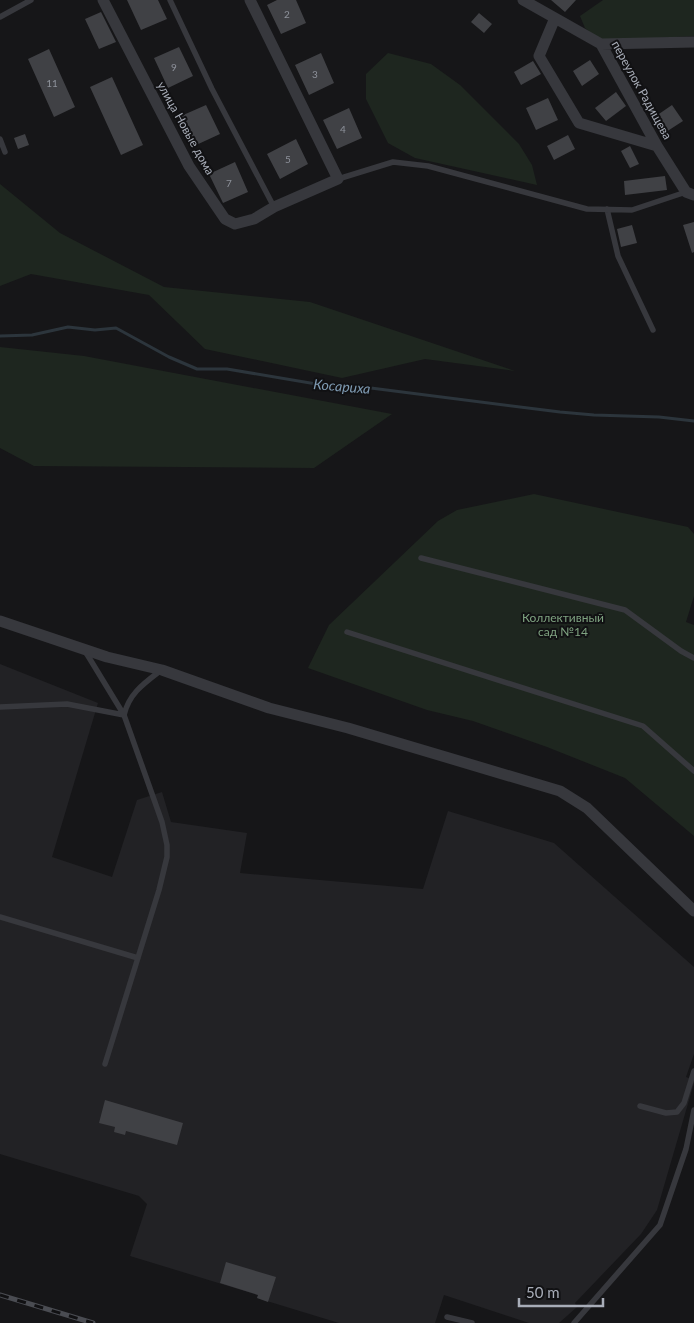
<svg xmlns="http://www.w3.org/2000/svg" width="694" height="1323" font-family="Lato,sans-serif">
	<rect width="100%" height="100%" fill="#161618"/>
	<path fill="#222225" d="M0 664 98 703 52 857 112 877 137 800 162 792 171 822 247 833 240 873 423 889 448 811 554 843 694 967V1054L686 1077 694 1080V1083L657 1210 641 1234 575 1303 577 1307 559 1323H529L444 1295 435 1323H339L257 1298 258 1295 130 1256 147 1204 139 1196 0 1154Z"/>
	<path fill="#1e261f" d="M603 0H694V36L601 41 585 28 580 16Z
		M388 53 431 64 460 85 519 144 532 165 537 185 415 158 388 143 366 99V74Z
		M0 184 60 233 164 287 310 302 515 371 425 359 342 378 205 349 149 295 31 274 0 286Z
		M0 347 84 356 392 414 314 468 34 466 0 448Z
		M534 494 688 527 694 534V596L686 622 694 625V836L625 778 547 747 473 721 427 710 308 668 329 625 438 521 457 510Z"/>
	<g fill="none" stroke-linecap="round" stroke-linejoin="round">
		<path stroke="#2c353c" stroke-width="3" d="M0 336 32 335 68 327 95 330 116 328 169 357 197 369H227L328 386 363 387 560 412 594 415 659 417 694 421"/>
	</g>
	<path fill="#404145" d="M127 0H158L167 19 141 30Z
		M277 0H296L306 23 281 34 267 5Z
		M551 0H576L565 12Z
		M101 12 116 42 99 49 85 19Z
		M479 13 492 24 484 33 471 22Z
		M179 47 193 76 168 88 154 58Z
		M49 49 75 107 54 117 28 59Z
		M321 53 334 83 309 95 295 65Z
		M590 60 599 74 582 86 573 71Z
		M533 61 541 74 521 85 514 72Z
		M112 77 143 145 121 155 90 87Z
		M616 92 626 106 606 121 595 108Z
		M548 98 558 120 536 130 526 108Z
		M206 105 220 134 194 146 181 116Z
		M672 105 683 121 666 132 656 116Z
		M349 108 362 138 337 149 323 120Z
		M25 134 29 145 18 149 14 138Z
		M568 135 575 149 554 160 547 146Z
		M296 139 308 164 280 179 267 154Z
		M630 146 639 164 630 168 621 151Z
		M235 162 248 192 223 203 209 174Z
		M665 176 667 190 625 195 624 181Z
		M694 222V252L692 253 683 225Z
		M632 225 637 243 621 247 617 229Z
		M105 1100 183 1123 177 1145 126 1131 125 1135 114 1132 115 1127 99 1123Z
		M226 1262 276 1277 268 1302 257 1298 258 1295 220 1283Z"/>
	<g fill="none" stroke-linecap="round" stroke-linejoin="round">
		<path stroke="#37383d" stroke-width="5.5" d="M170 0 212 89 274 207
			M0 17 31 0
			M0 139 5 152
			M338 179 393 162 428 166 587 209 632 210 686 192
			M607 209 618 256 653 330
			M421 558 625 610 681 651 694 658
			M347 632 643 726 694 771
			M85 651 124 715 162 822 167 845V857L159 890 105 1064
			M0 707 67 704 124 715C129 694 143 684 160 671
			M0 917 138 958
			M640 1106 666 1113 677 1112 684 1103 694 1071
			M447 1317 472 1323
			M574 1323 660 1225 686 1149 694 1110"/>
		<path stroke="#37383d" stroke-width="11" d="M103 0 189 166 225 219 235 224 254 219 274 207 338 179 250 0
			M523 0 601 44 657 146 686 192 694 195
			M555 18 539 56 579 123 657 146
			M601 44 694 42
			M0 621 107 657 162 670 269 708 348 728 560 791 587 808 694 911"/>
		<g stroke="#4a4c52" stroke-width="5">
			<path id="rail" d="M0 1295 93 1323"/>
		</g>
		<use href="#rail" stroke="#111113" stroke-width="3" stroke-dasharray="9" stroke-linecap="butt"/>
	</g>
	<g text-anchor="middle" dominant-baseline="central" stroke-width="4" stroke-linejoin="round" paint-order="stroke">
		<g font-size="10" fill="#8e929b">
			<text x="287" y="14">2</text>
			<text x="174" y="67">9</text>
			<text x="315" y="74">3</text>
			<text x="52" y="83">11</text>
			<text x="343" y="129">4</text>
			<text x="288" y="159">5</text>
			<text x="229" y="183">7</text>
		</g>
		<g font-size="12" fill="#a8adb8" stroke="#111113">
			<text transform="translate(642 90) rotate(61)">переулок Радищева</text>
			<text transform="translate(186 128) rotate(61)">улица Новые дома</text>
		</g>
		<g font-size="12" fill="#7fa381" stroke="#111113">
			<text x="563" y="617">Коллективный<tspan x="563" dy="14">сад №14</tspan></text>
		</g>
		<g font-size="14" font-style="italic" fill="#7f9bb3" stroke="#111113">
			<text transform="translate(342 386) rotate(5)">Косариха</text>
		</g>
	</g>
	<path d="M519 1298v8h84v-8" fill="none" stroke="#a8adb8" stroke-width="2.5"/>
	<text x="526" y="1298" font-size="15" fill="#a8adb8" stroke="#111113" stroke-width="4" paint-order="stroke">50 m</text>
</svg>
